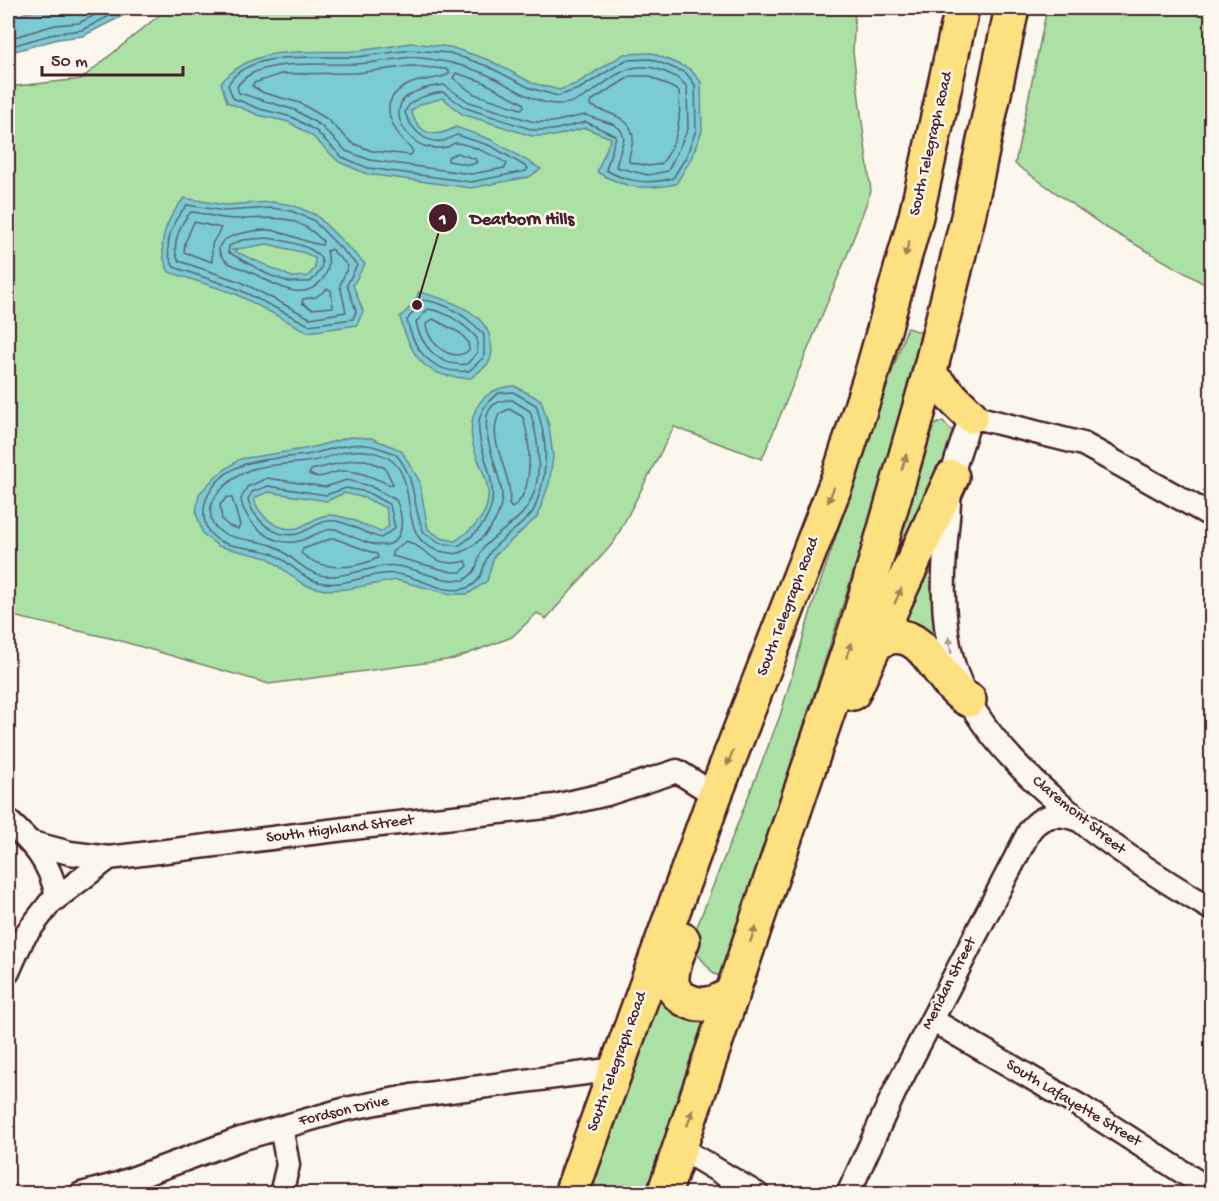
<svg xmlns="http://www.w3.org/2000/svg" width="1219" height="1201" font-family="'Gochi Hand',sans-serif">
	<rect width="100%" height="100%" fill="#fbf7ec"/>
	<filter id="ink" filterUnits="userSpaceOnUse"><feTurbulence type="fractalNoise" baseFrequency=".0167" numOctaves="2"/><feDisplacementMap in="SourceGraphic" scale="12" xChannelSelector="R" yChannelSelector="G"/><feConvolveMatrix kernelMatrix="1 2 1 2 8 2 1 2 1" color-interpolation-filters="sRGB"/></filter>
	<g filter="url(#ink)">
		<path fill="#abe1a4" stroke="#7a8068" stroke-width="1.5" d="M168 8H855L853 52 871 191 846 258 762 459 674 427 614 542 546 619 537 613 512 637 454 659 269 684 114 639 8 615V87L81 79Z
			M1047 8H1211V288L1105 227 1015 164Z
			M907 328 921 332C867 551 790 762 720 976L714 974 693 949 689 947 780 716 813 604Z
			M943 421 951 430 954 441 887 584 934 425Z
			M932 539 942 643 896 618Z
			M659 998 678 1015 703 1022 646 1193 591 1194 641 1043Z"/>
		<path fill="#7acbd4" stroke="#678690" stroke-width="1.5" fill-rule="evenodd" d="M42 8H138L83 36 58 39 8 53V18Z
			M411 43 450 47 489 60 532 83 559 90 576 84 624 54 652 53 690 69 701 82 702 131 691 159 676 184C644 190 626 189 597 172L611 138 585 128 554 136H532L462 114 443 98 421 104 411 111C419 135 435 139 456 127L492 140 541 169 529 177 471 188 367 174 339 162 312 136 289 122 258 115 227 102 221 83C255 42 309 54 356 51 374 49 393 46 411 43Z
			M184 198 225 205 272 202 292 205 316 215 365 264 353 285 363 311 357 325 308 332 236 294 169 272C155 245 165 221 184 198ZM267 244 305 253 315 258V268L308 276 292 277 232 250Z
			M419 292C446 299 488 311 491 343 492 349 492 357 489 362 485 368 477 373 471 378 426 379 411 358 400 317L413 305Z
			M514 386 541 400 549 426 553 457 549 484 537 517 494 556 487 581 468 594H450L396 580 347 589 325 590 304 585 268 558 218 546 203 534 196 513 199 494 216 476 240 459 310 448 350 437 371 438 401 450 419 480 428 529 441 538 455 541C472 530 489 516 488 494 488 475 475 459 472 440 468 409 484 388 514 386ZM268 492 327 501 344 493 365 498 386 508 389 526 381 532C365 526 344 514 327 515 317 516 307 525 297 528 277 532 258 515 254 498Z"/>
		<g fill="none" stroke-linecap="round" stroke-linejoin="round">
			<path stroke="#5d646f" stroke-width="1.5" d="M8 39 55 25 79 23 109 8
				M8 47 57 33 82 30 125 8
				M412 50 450 53 487 66 530 88 558 96 579 89 626 60 651 59 686 73 695 85 696 130 686 157 673 178C650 185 626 182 606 170L616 136 586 122 553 130H533L466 108 443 92C431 94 408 98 405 113 411 128 424 144 443 141 448 140 453 136 457 135L491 146 528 168 526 171 471 182 368 168 342 157 316 131 292 117 260 109 233 98 228 85C246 48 322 59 356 57 374 55 393 52 412 50Z
				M412 57C437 59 459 63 483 73 507 82 533 105 560 104 599 103 615 54 660 70 671 74 680 78 687 87L688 129 668 171 648 175 616 167 624 138 621 130 615 125 585 115 552 122H534L469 102 444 85C432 86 418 89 408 96 388 109 404 139 424 146 430 148 441 149 447 147 450 146 452 143 456 143 467 143 498 157 507 164L505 168 471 174 370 160 346 151 321 126 295 110 239 93 237 87C254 56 325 66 356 64 375 63 393 59 412 57Z
				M411 66 446 69 450 73C444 79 425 79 415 82 372 97 390 128 413 151L411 155 372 151 352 143 327 119 300 103 264 93 252 86 254 83 281 74 357 73Z
				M456 73 481 81 523 103 524 107 521 109 474 94 453 78Z
				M631 76H649L679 91C681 117 679 143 661 164L649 166 629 162C628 154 633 147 633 139 633 115 605 114 590 105L591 101Z
				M457 153 475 159 477 162 471 165 448 161V157Z
				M187 205 225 211 271 208 291 211 313 220 357 265 347 285 356 311 353 319 309 325 238 289 174 267C161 247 172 221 187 205Z
				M191 212C202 212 212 217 223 218 265 223 289 206 323 241L322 245C305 243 287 232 269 230 257 229 201 236 225 260 231 266 242 268 250 272 271 281 301 305 321 281 329 272 330 263 327 251L331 249 348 266 340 285 346 312 310 318 241 282 179 261C170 247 180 223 191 212Z
				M194 222 221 228 212 244V262L184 252 185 243Z
				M267 238C289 241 347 251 310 282H289L269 275 228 252 229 246 242 240Z
				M327 289 331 290 333 307 312 309 302 303 303 299 316 297Z
				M423 300C448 303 468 317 484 335V357L469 371C434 375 414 352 407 320Z
				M428 309C448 312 464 324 477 338V353L467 364C440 368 421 346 416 322Z
				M433 319 460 333 468 342 469 350C452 365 427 342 426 324Z
				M499 393 513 392 536 405C546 436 550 466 538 498 536 503 535 510 531 514 520 528 502 537 491 551 481 564 486 580 467 588 445 596 418 576 397 574 373 571 349 586 325 583 301 581 291 561 271 553 252 545 215 551 206 526 197 499 218 473 245 464 266 457 290 458 312 454 337 448 356 439 382 449 387 451 395 452 398 457 417 480 412 507 424 533L439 543 458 546C542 494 438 433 499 393Z
				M512 400 530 411C539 440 545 481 526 509 516 523 497 533 485 546 474 559 483 568 464 580 440 582 421 570 398 566 375 563 350 578 326 576 306 574 293 557 276 547 255 536 205 545 211 507 213 493 233 478 245 472 264 463 291 465 312 461 325 459 338 452 352 451 363 449 382 453 391 460 422 484 393 542 444 552 450 553 456 555 462 552 483 542 501 520 502 496 503 472 460 399 512 400Z
				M509 409 523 417C530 440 536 492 512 508L509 505C515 474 485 443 499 414Z
				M353 460H366L385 468 393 484 390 485C376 479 359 470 342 471 329 472 323 481 309 474L311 470Z
				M267 478 325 487 347 480 370 486 396 500C404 515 406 546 381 545 366 545 348 534 335 529 323 528 311 538 299 541 273 548 244 523 241 499L247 487Z
				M268 486 326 495 346 488 367 492 390 505 395 528 381 538C365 534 344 519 328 521 318 522 308 531 297 534 275 539 253 519 248 499L252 492Z
				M227 497 232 498 240 525 238 529 229 526 222 520 220 505Z
				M333 538 377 554 378 558C354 569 322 572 301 553L303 549Z
				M406 541C428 547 432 570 466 561L468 566 461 572H452L392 556V552Z"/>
			<g stroke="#4a1f2b" stroke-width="27">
				<path id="minor" d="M1212 516 1083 444 971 416C965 436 956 457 952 477 949 490 949 505 948 518 943 567 940 615 953 663 981 763 1126 859 1212 909
					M8 821C34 845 49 860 57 896
					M32 843 70 853 109 858
					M8 972 23 938 50 903 109 858 361 827 555 806 607 794 677 771 715 795
					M932 1020 1083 1108 1212 1191
					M680 1148 757 1194
					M81 1194 118 1184 240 1139 346 1109 412 1096 616 1069
					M281 1194 288 1165 281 1127
					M848 1194 895 1091 1030 830C1044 812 1062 813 1081 821"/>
			</g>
			<g stroke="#4a1f2b" stroke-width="38">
				<path id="primary" d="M929 375 971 416
					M877 642C882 641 886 638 891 637 928 631 938 685 969 700
					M853 693 952 477
					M683 940C678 952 671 967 672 981 673 997 693 1006 707 1004 717 1003 725 998 733 993
					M571 1194 715 795 839 476 873 369 916 216 962 8
					M664 1194 858 623 929 375 968 217 1012 8"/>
			</g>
			<use href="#minor" stroke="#fbf7ec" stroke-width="22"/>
			<use href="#primary" stroke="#fde080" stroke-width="33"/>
		</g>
		<defs><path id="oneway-solid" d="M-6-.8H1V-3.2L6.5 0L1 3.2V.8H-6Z" transform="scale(1.5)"/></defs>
		<g fill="#a48056">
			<use href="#oneway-solid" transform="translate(907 249) rotate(106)"/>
			<use href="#oneway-solid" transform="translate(904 462) rotate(-74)"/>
			<use href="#oneway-solid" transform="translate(831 495) rotate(111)"/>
			<use href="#oneway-solid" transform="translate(898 596) rotate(-66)"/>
			<use href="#oneway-solid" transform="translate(849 650) rotate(-71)"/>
			<use href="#oneway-solid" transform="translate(730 758) rotate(112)"/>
			<use href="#oneway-solid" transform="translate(753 934) rotate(-71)"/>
			<use href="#oneway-solid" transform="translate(690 1118) rotate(-71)"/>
		</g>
		<use fill="#ab9695" href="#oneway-solid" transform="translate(950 645) rotate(-99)"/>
	</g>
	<g text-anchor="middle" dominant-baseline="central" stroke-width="5" stroke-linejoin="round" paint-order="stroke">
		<g font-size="16" fill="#4a1f2b" stroke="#fbf7ec">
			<text transform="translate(932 144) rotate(-77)">South Telegraph Road</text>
			<text transform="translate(789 607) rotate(-69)">South Telegraph Road</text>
			<text transform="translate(1078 816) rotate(39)">Claremont Street</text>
			<text transform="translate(340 830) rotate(-7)">South Highland Street</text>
			<text transform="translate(950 984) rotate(-63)">Meridan Street</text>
			<text transform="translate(618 1062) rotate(-70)">South Telegraph Road</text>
			<text transform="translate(1073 1104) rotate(31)">South Lafayette Street</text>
			<text transform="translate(344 1112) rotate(-13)">Fordson Drive</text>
		</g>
	</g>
	<path fill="none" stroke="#4a1f2b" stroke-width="2" d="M417 305L443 218"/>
	<g fill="#4a1f2b" stroke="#fbf7ec" stroke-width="2">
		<circle cx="417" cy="305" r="6"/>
		<circle cx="443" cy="218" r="15"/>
	</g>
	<g font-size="18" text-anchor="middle" font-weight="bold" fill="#fff">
		<text x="443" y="224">1</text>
	</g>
	<g font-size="18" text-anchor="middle" font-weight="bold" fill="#4a1f2b" stroke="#fbf7ec" stroke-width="5" stroke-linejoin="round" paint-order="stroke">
		<text x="522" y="224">Dearborn Hills</text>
	</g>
	<rect width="1219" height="1201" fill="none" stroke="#fbf7ec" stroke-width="30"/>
	<rect x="15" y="15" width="1189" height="1171" fill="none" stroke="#4a1f2b" stroke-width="2" filter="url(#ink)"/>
	<path d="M42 66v9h141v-9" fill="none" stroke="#4a1f2b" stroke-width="3"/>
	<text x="51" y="66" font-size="18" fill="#4a1f2b" stroke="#fbf7ec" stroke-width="4.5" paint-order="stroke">50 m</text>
</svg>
